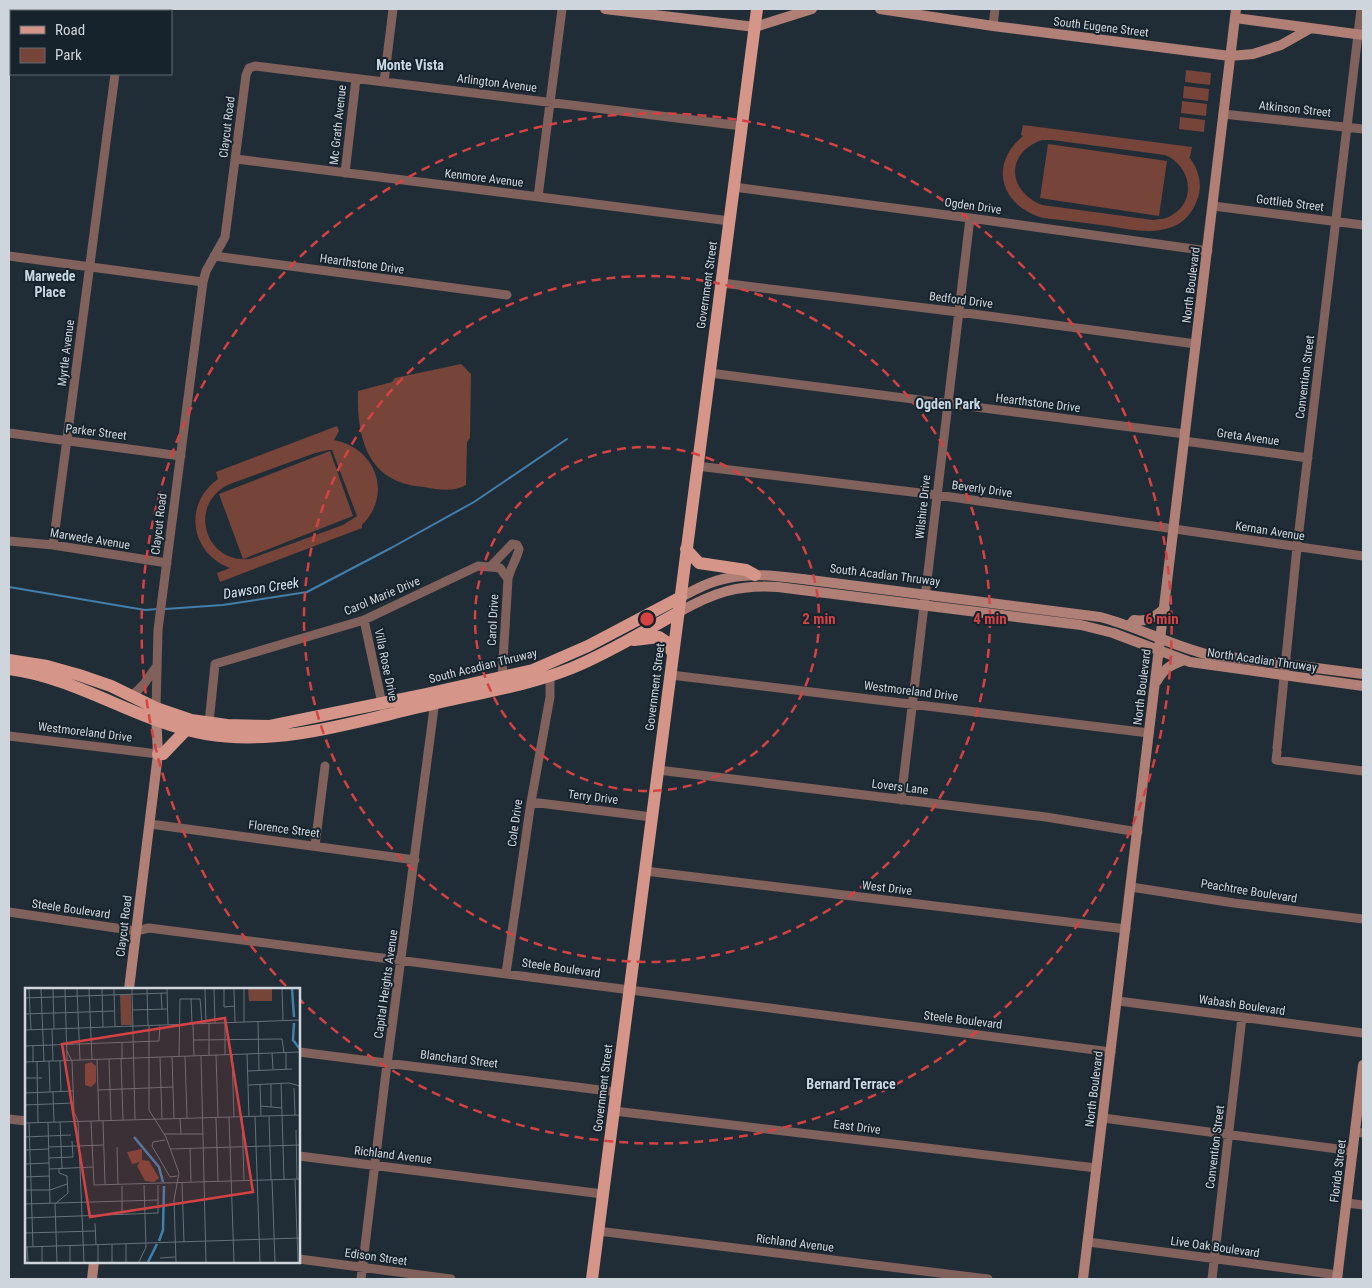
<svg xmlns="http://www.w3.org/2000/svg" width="1372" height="1288" font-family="'Roboto Condensed',sans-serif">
	<rect width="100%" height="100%" fill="#212d36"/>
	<path fill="#774439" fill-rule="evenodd" d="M1186 70 1211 73 1210 85 1185 82Z
		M1184 86 1209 89 1208 101 1183 98Z
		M1182 101 1207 104 1206 116 1181 113Z
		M1180 117 1205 120 1204 132 1179 129Z
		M1023 125 1192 147 1190 157H1189C1199 169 1203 186 1197 200 1193 212 1184 223 1172 227 1152 235 1129 229 1108 226 1086 223 1065 220 1043 218 1001 206 988 165 1023 136L1021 135ZM1042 140H1052L1165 155C1190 165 1198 200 1172 215 1167 219 1160 219 1153 220L1042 205C1007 191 1005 153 1042 140Z
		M1048 144 1167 161 1159 216 1040 198Z
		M461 364 471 374 470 438 467 442 466 485C453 492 439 490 424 487 415 486 406 485 397 481 362 466 357 425 358 391L392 382 395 378Z
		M337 426 339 431 334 440C376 448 393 494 362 525V528L220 582 217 573 230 568C190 553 183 504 218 479L216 472ZM328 450H332L357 516 343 525 250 559C204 564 187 503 230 484L315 453Z
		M330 451 353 516 243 559 219 494Z"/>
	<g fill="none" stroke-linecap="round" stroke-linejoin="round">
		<path stroke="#427fab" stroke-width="2" d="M9 587 145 610 158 609
			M165 609 223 605 307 592 391 548 474 502 567 439"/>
		<path stroke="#80615b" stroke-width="9" d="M123 11V9
			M9 18 10 9
			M993 26 995 9
			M384 82 393 9
			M1223 114 1363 129
			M236 159 730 221
			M345 173 356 79
			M734 187 970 218 1208 251
			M538 197 562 9
			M1213 206 1363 225
			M9 256 203 282
			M214 256 507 295
			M722 283 958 312 1196 344
			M710 373 1185 434
			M9 433 181 456
			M1184 441 1308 458
			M697 466 937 495 1363 556
			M9 541 53 545 167 563
			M53 545 115 74
			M490 567 512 544 517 545 519 549C517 559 510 568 508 579
			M364 620 383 708
			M671 675 1149 733
			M132 696 144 684 156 667
			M156 708 158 630 203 282 206 271 225 237 246 75 249 68 255 66 742 126
			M209 723 215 664 364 620 478 566 500 568 508 579 502 677
			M9 736 158 754
			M1277 748 1297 547 1361 9
			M1277 752 1276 760 1363 771
			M658 770 1046 817 1138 832
			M901 800 970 218
			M531 802 652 817
			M150 824 415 860
			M315 846 325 766
			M645 871 1126 929
			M1131 887 1234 903 1363 919
			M9 912 136 931 149 928 1111 1052
			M506 973 531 802 550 697V676
			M1118 1001 1363 1033
			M299 1052 616 1092
			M614 1111 1096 1168
			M1103 1118 1353 1151
			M9 1119 26 1121
			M1355 1132 1363 1133
			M299 1156 603 1194
			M1347 1203 1363 1205
			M598 1231 988 1279
			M1088 1242 1338 1275
			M299 1259 451 1279
			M361 1279 386 1072 434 708 430 700
			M1212 1279 1242 1017"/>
		<path stroke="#b07f75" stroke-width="10" d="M605 9 755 27 812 9
			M880 9 993 26 1230 56 1253 54 1281 45 1311 28
			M1235 18 1363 35
			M681 597C696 589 711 581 728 578 755 572 783 577 810 580L1100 617C1136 626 1170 645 1206 654L1363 674
			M679 612C713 593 738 584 778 587L1081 625 1113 633 1190 662 1363 686
			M1129 626 1134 620C1148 622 1155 617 1165 608
			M1157 681C1164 668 1171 665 1184 660
			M129 989 158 754 156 714
			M92 1279 94 1262
			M1083 1279 1236 9
			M1337 1279 1363 1065"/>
		<path stroke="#d59689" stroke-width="12" d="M686 549 699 563 746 570 755 575
			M634 640 659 637 668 643 673 654
			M9 660 47 666 79 675 111 686 156 708 191 720 227 725 270 726 427 694 533 670 588 646 681 597
			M9 669C79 678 137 722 206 734 282 747 359 720 433 704 479 693 527 686 572 668 609 653 644 631 679 612
			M158 754H163L186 730
			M592 1279 757 9"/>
	</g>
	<g fill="none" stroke="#d54243" stroke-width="2.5" stroke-dasharray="9 6">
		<circle cx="647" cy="619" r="172"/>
		<circle cx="647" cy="619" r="343"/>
		<path d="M286 986A515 515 0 1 1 299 999"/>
	</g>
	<g text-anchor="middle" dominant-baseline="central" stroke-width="4" stroke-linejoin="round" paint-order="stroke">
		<g font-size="12" fill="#ced5dc" stroke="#17232c">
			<text transform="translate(1101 27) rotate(7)">South Eugene Street</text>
			<text transform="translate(497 83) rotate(7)">Arlington Avenue</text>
			<text transform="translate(1295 109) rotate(6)">Atkinson Street</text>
			<text transform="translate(338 125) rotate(-84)">Mc Grath Avenue</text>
			<text transform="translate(227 127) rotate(-83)">Claycut Road</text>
			<text transform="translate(484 178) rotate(7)">Kenmore Avenue</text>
			<text transform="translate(1290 203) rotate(7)">Gottlieb Street</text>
			<text transform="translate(973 206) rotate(8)">Ogden Drive</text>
			<text transform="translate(362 264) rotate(8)">Hearthstone Drive</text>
			<text transform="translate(707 285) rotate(-82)">Government Street</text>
			<text transform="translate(1191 285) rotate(-83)">North Boulevard</text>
			<text transform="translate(961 300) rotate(7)">Bedford Drive</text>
			<text transform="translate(66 353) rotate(-83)">Myrtle Avenue</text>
			<text transform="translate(1305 377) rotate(-83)">Convention Street</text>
			<text transform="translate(1038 403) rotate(7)">Hearthstone Drive</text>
			<text transform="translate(96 432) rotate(7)">Parker Street</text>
			<text transform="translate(1248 437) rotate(8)">Greta Avenue</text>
			<text transform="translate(982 489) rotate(8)">Beverly Drive</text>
			<text transform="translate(923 507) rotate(-84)">Wilshire Drive</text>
			<text transform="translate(159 524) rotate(-83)">Claycut Road</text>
			<text transform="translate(1270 531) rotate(9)">Kernan Avenue</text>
			<text transform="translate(90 539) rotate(9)">Marwede Avenue</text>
			<text transform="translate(885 575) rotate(7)">South Acadian Thruway</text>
			<text transform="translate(382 596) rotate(-23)">Carol Marie Drive</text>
			<text transform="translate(493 620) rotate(-87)">Carol Drive</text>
			<text transform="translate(1262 660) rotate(8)">North Acadian Thruway</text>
			<text transform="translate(386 665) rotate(78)">Villa Rose Drive</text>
			<text transform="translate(483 666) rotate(-14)">South Acadian Thruway</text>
			<text transform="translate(655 687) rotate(-83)">Government Street</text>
			<text transform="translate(1142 687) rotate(-83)">North Boulevard</text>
			<text transform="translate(911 691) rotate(7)">Westmoreland Drive</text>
			<text transform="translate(85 732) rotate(7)">Westmoreland Drive</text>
			<text transform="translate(900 787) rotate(7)">Lovers Lane</text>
			<text transform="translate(593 797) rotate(7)">Terry Drive</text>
			<text transform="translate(515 823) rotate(-82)">Cole Drive</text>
			<text transform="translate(284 829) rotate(7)">Florence Street</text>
			<text transform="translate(887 888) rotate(7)">West Drive</text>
			<text transform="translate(1249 891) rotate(9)">Peachtree Boulevard</text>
			<text transform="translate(71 909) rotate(8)">Steele Boulevard</text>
			<text transform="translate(124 926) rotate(-83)">Claycut Road</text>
			<text transform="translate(561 968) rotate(8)">Steele Boulevard</text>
			<text transform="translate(386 984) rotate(-82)">Capital Heights Avenue</text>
			<text transform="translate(1242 1005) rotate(8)">Wabash Boulevard</text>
			<text transform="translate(963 1020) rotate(7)">Steele Boulevard</text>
			<text transform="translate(459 1059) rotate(7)">Blanchard Street</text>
			<text transform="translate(603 1088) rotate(-83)">Government Street</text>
			<text transform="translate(1094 1089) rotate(-83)">North Boulevard</text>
			<text transform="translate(857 1127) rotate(7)">East Drive</text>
			<text transform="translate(1215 1147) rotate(-83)">Convention Street</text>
			<text transform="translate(393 1155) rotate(7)">Richland Avenue</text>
			<text transform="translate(1338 1171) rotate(-83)">Florida Street</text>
			<text transform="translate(795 1243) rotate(7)">Richland Avenue</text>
			<text transform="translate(1215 1247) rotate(8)">Live Oak Boulevard</text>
			<text transform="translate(376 1257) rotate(8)">Edison Street</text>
		</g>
		<g font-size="14" font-weight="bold" fill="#c9d8e5" stroke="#17232c">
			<text x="410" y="65">Monte Vista</text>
			<text x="50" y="276">Marwede<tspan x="50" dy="16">Place</tspan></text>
			<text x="948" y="404">Ogden Park</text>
			<text x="851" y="1084">Bernard Terrace</text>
		</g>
		<g font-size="14" font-style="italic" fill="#d4e4f1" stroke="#17232c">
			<text transform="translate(261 588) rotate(-9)">Dawson Creek</text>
		</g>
	</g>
	<g transform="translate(25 988)">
		<rect width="275" height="275" fill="#212d36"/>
		<path d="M223 1H247V13H224ZM95 7H106L107 37H96ZM66 74 71 78V94L66 99 60 97V76ZM117 161V172L124 173 134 190 129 194 120 193 112 178 115 174 107 176 102 164Z" fill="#774439"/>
		<path fill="none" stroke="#427fab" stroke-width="2.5" d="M267 1 269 29M269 35 268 52 275 61M109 149 134 179 138 194M134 253 138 242 139 198M123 274 132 256"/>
		<path fill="none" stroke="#667078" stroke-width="1" d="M4 1 6 42M16 1 19 73M28 1 29 41M40 1 42 73M52 1 55 72M64 1 67 72M77 1 78 39M89 1 90 39M107 1 110 132M122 1 123 37M142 1 143 37M180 1 181 35M189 1 190 35M199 1V19L210 18M209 1 210 34M219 1V34M257 1 258 33M136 5 137 21M0 10 142 5M166 10 167 36M107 22 142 21M0 26 89 23M233 33 234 82M184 35V67M200 35V67M168 36 169 68M124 37V122L141 149 154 185 149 212 151 274M27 41 28 73M0 42 275 32M169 52 257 51 259 65M134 53 135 37M97 55V71M0 58 134 53M8 58V74M42 63 47 73 49 124 53 133 59 274M247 65 248 81M261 65V81M222 66 224 129M191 67 193 129M207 67 209 129M154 68 155 11H175L177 35M160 68 162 130M176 68 181 274M135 69 137 131M147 69 149 131M84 71 86 132M96 71 98 132M72 72 74 133M24 73 25 104M35 73 36 104M0 74 275 64M12 74 13 135M223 83 267 81M0 90H17M256 95 259 191M235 96 236 128M246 96V119M223 97 264 95 275 98M269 100 270 127M73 102 148 99M28 104 29 134M0 105 48 103M0 117 48 115M236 118 257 120M230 128 235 274M244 128 246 192M204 129 209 274M217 129 219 192M191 130 193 193M155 131 156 146M66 133 69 197 275 191M78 133 80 196M23 134 25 215M35 134 37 180M0 135 275 127M4 135 8 259M271 142 272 191M139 146H178M0 149 46 147M140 152 128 154 127 158 145 189 152 188M24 159 79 157M92 159 93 197M165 160 166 194M145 161 275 157M0 162 24 161M24 170 48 169 47 153M0 176 24 175M24 181 68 179M0 189 24 188M270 191 273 274M247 192 250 274M157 194 159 254M97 198V227M0 202H25L42 196M0 216 133 212M0 230 133 225V197M70 235 71 257M0 245 70 243M87 256V274M101 256V274M45 257V274M73 257V274M17 258V274M0 259 275 250M2 259 3 274M135 270 150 269M32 274 30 216 43 205 42 188 34 185V181M114 274 121 259 119 197"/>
		<path fill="#d54243" fill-opacity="0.15" stroke="#d54243" stroke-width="2.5" d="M200 30 228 204 65 229 37 56Z"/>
		<rect width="275" height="275" fill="none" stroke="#ced5dc" stroke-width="2.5"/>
	</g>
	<circle cx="647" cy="619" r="8" fill="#d54243" stroke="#17232c" stroke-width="2.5"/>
	<g font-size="15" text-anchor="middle" font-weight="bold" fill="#d54243" stroke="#17232c" stroke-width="4" stroke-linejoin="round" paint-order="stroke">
		<text x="819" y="624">2 min</text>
		<text x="990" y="624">4 min</text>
		<text x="1162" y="624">6 min</text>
	</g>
	<rect width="1372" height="1288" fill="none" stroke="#ced5dc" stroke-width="20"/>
	<rect x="10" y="10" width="162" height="65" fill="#17232c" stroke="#606a72"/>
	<rect x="20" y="26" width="25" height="8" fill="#d59689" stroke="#606a72"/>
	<text x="55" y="35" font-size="15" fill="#ced5dc">Road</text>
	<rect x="20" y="48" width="25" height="15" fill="#774439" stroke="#606a72"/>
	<text x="55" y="60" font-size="15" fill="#ced5dc">Park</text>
</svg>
